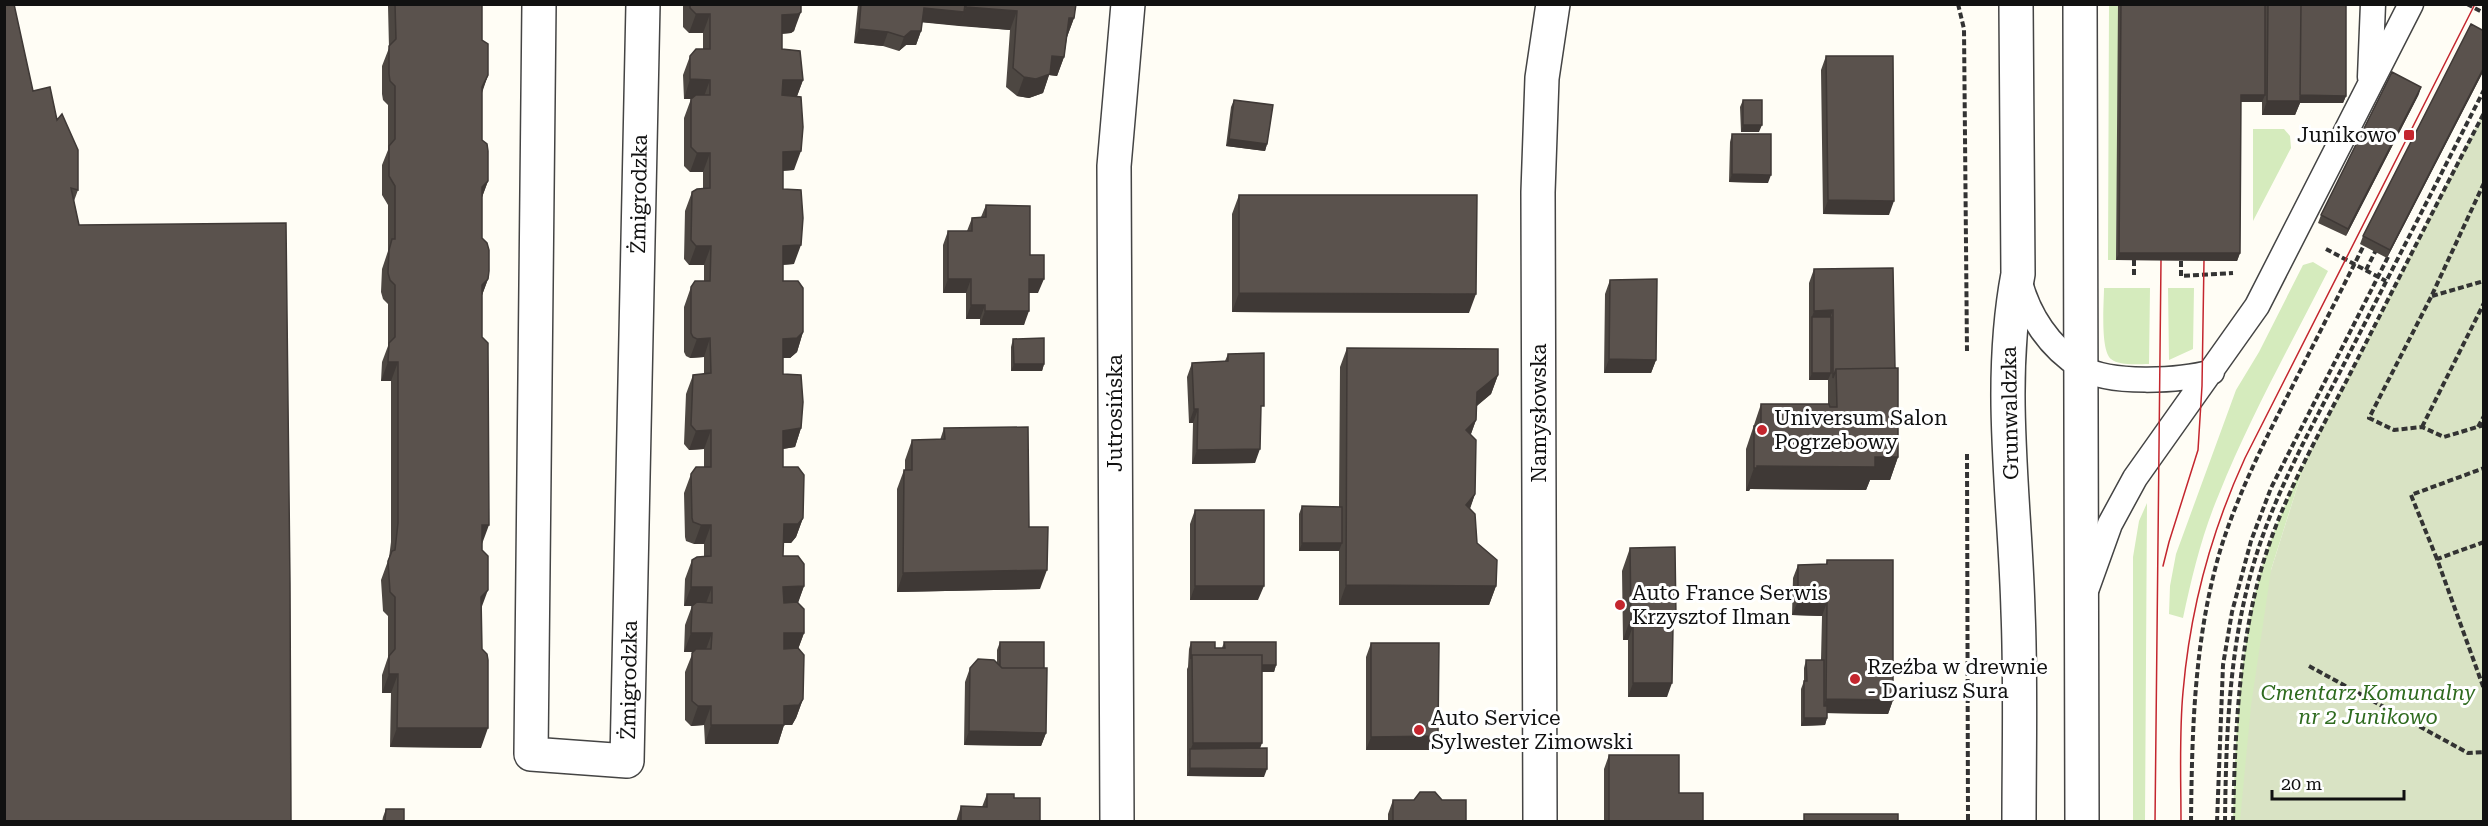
<svg xmlns="http://www.w3.org/2000/svg" width="2488" height="826" font-family="'Roboto Serif',serif">
	<rect width="100%" height="100%" fill="#fffdf5"/>
	<path fill="#d5ebbd" d="M2119 4 2116 260H2108L2109 5Z
		M2253 129H2284L2290 136 2291 148 2253 221Z
		M2313 262 2328 271C2291 344 2250 417 2219 494 2202 534 2192 576 2183 618L2169 614 2170 586 2176 554 2236 390 2259 352 2303 265Z
		M2104 288H2150L2149 364C2138 364 2119 366 2111 359 2100 350 2104 303 2104 288Z
		M2168 288H2194L2193 349 2169 360Z
		M2306 459 2271 570 2390 821 2233 822C2235 737 2239 652 2261 570 2272 532 2289 495 2306 459Z
		M2147 503 2145 821 2133 822V557L2139 521Z"/>
	<path fill="#d9e3c4" d="M2483 113V821H2240L2251 706 2271 570 2306 459Z"/>
	<g fill="none" stroke-linecap="round" stroke-linejoin="round">
		<g stroke="#444" stroke-width="27">
			<path id="service" d="M2370 77 2373 4
				M2019 279C2028 315 2049 347 2081 367 2108 385 2181 381 2212 372
				M2087 588 2110 524 2135 478 2257 306 2411 4"/>
		</g>
		<g stroke="#444" stroke-width="36">
			<path id="minor" d="M539 4 531 754 627 761 643 4
				M1117 822 1114 166 1128 4
				M1540 822 1538 192 1542 78 1553 4"/>
		</g>
		<g stroke="#444" stroke-width="36">
			<path id="tertiary" d="M2016 4 2018 274C1997 386 2015 498 2018 611 2021 681 2019 752 2019 822
				M2080 4 2082 822"/>
		</g>
		<path stroke="#333" stroke-width="4" stroke-dasharray="6 3" stroke-linecap="butt" d="M1958 4 1964 29 1967 351
			M2467 4 2484 13
			M2484 183 2431 297 2369 418 2394 430 2422 427 2444 437 2484 425
			M2326 249 2386 281
			M2134 260V275
			M2181 261V276L2233 273
			M2366 270 2377 248
			M2432 296 2484 281
			M2422 427 2484 303
			M2478 427 2484 416
			M1967 454 1968 822
			M2484 542 2437 559 2484 689
			M2437 559 2411 495 2484 468
			M2309 666 2468 753 2484 752
			M2191 822C2192 730 2194 640 2220 551 2237 496 2263 444 2289 393 2314 343 2340 293 2365 243
			M2217 822 2223 665 2232 612 2251 541 2271 488 2389 255
			M2225 822C2226 735 2229 649 2253 566 2274 493 2312 427 2346 360 2392 270 2438 180 2484 90
			M2233 822C2235 737 2238 652 2261 570 2281 500 2318 436 2351 372 2395 286 2439 199 2484 113"/>
		<use href="#service" stroke="#fff" stroke-width="24"/>
		<use href="#minor" stroke="#fff" stroke-width="33"/>
		<use href="#tertiary" stroke="#fff" stroke-width="33"/>
		<path stroke="#c4262e" stroke-width="1.5" d="M2163 566 2169 542 2198 450 2202 386 2204 260
			M2155 822 2161 260
			M2181 822C2181 779 2179 735 2183 692 2190 610 2211 532 2245 458L2475 4"/>
	</g>
	<path fill="#4d4742" d="M385 4H482V40L488 75 482 93V140L488 181 482 197V238L488 279 482 295 481 748 390 747 391 693H382V675L388 657V616L383 611 381 580 389 558 391 542V381H381L382 362 388 346V304L383 299 381 292 382 269 388 251V205L382 195V165L388 150V105L383 100 382 94V66L389 48 388 6Z
		M683 4H801L794 31 791 33 782 34V49L803 80 797 96 794 170 783 171V189L794 264 783 265V281L803 332 797 352 790 358H783V374L801 428 795 447 783 449V467L803 518 796 537 791 543H783V556L804 586 798 602 804 633 798 649 803 699 796 718 792 725H784L778 744H705L704 725 691 726 685 720V672L693 652H684L685 625 692 606H684L685 579 692 560 704 556V544H694L686 541 685 537 684 493 691 474 704 467V449L689 450 684 444 686 394 693 375 704 374V357L690 358 686 356 684 352V307L691 287 704 281V265H689L684 259 685 211 692 192 703 188V172H690L684 166V118L691 99H684L683 75 690 56 703 49V33H689L683 27Z
		M858 4H1076L1074 18 1067 37 1064 57 1057 76 1049 75 1043 93 1029 98 1017 96 1006 87 1010 30 922 22 921 31 916 45H906L899 51 883 46 854 43Z
		M2118 4H2346V96L2343 103H2300L2295 115H2262V102H2241L2240 253 2237 261 2116 260Z
		M2484 31V70L2387 258 2360 244 2363 236Z
		M1826 56 1889 215 1823 214 1821 70Z
		M33 91 57 120 78 190 74 201 79 225 4 822Z
		M2419 94 2346 236 2318 223 2321 215Z
		M1234 100 1267 144 1265 151 1226 146 1231 107Z
		M1743 100 1759 132H1741L1740 107Z
		M1732 134 1768 183 1729 182 1730 142Z
		M1239 195 1469 313 1232 312V214Z
		M986 205 1030 255 1038 293H1029L1024 325H980V319H966V293H943V245L948 231H967L972 218 981 217Z
		M1814 269 1895 368 1898 457 1890 480H1870L1866 490 1750 489 1749 491H1746V449L1761 404H1828V380H1809V283Z
		M1610 280 1656 360 1651 373H1604L1605 294Z
		M1013 339 1044 364 1042 371H1011V347Z
		M1347 348 1498 375 1491 394 1477 406 1476 420 1471 434 1475 494 1470 509 1477 543 1496 586 1489 605H1339V551H1299V514L1302 506 1339 507 1340 367Z
		M1228 354 1261 416 1255 463 1192 464 1193 423H1189L1187 377 1192 363 1225 361Z
		M944 428 1029 527 1040 589 897 592V489L904 470H905V460L912 440H940Z
		M1195 510 1258 600H1190V524Z
		M1630 548 1676 618 1673 627 1667 697H1628V640H1623L1622 571Z
		M1827 560 1893 700 1888 714 1827 713V718L1825 725 1801 726V689L1804 681V668L1806 660H1821L1822 616 1792 615 1793 578 1798 565 1826 564Z
		M1000 642 1046 733 1041 746 964 745 965 682 970 668 997 663V650Z
		M1191 642 1215 648H1222L1224 642 1276 665 1274 672H1262L1260 748 1264 777 1187 776V669L1188 667 1189 649Z
		M1371 643 1438 736 1433 750H1366V657Z
		M1609 755 1679 793 1703 822H1604V769Z
		M987 794 1014 798 1040 822H956L961 806 982 807Z
		M1393 800H1442L1466 822H1388V814Z
		M386 809 404 822H382L383 817Z"/>
	<path fill="#3f3936" d="M966 7 1017 11 1010 30 959 26Z
		M924 8 964 12 959 26 919 22Z
		M801 12 794 31 791 33 775 34 782 15Z
		M696 14H710L703 33H689Z
		M1069 18H1074L1067 37H1062Z
		M859 29 888 32 883 46 854 43Z
		M911 31H921L916 45H906L899 51 904 37Z
		M1052 56 1064 57 1057 76 1049 75 1043 93 1029 98 1017 96 1024 77Z
		M2484 67V70L2387 258 2390 250Z
		M488 75 481 94 482 87Z
		M690 79 710 80 703 99H684Z
		M783 80H803L796 99H776Z
		M2421 87 2419 94 2346 236 2348 229Z
		M2241 95H2265L2262 102H2239Z
		M2298 95 2346 96 2343 103H2300L2295 115H2262L2267 101Z
		M1743 125H1762L1759 132H1741Z
		M1229 139 1267 144 1265 151 1226 146Z
		M801 151 794 170 776 171 783 152Z
		M697 153H710L703 172H690Z
		M1732 174 1771 175 1768 183 1729 182Z
		M488 181 481 200 482 187Z
		M1828 200 1894 201 1889 215 1823 214Z
		M801 245 794 264 777 265 783 246Z
		M696 246H711L704 265H689Z
		M2119 253H2240L2237 261 2116 260Z
		M488 279 481 298 482 285Z
		M948 279H971L966 293H943Z
		M1029 279H1044L1038 293H1024Z
		M1239 293 1476 294 1469 313 1232 312Z
		M971 305H985L980 319H966Z
		M1833 310 1828 324 1812 317 1814 311Z
		M985 311H1029L1024 325H980Z
		M803 332 797 352 790 358H776L783 339Z
		M710 338 704 357 690 358 697 339Z
		M1609 359 1656 360 1651 373H1604Z
		M388 362H398L391 381H381Z
		M1014 364H1044L1042 371H1011Z
		M1812 373H1831L1828 380H1809Z
		M1498 375 1491 394 1470 411 1477 392Z
		M1194 409H1198L1193 423H1189Z
		M1476 420 1469 439 1466 430Z
		M801 428 795 447 776 450 783 431Z
		M711 430 704 449 689 450 696 431Z
		M1260 449 1255 463 1192 464 1197 450Z
		M1875 457H1898L1890 480H1870L1866 490 1750 489 1749 491H1746L1754 468 1757 466Z
		M1475 494 1468 513 1466 505Z
		M803 518 796 537 791 543H777L784 524Z
		M482 525H489L482 544Z
		M701 525H711L704 544H694Z
		M1302 543H1342L1339 551H1299Z
		M1047 570 1040 589 897 592 903 573Z
		M1346 585 1496 586 1489 605H1339Z
		M804 586 797 606H776L783 587Z
		M1195 586H1264L1258 600H1190Z
		M691 587H712L705 606H684Z
		M488 590 481 609V597Z
		M1798 601 1827 602 1822 616 1792 615Z
		M1631 617 1676 618 1668 641 1633 626 1628 640H1623Z
		M691 633H712L705 652H684Z
		M784 633H804L797 652H777Z
		M1260 665H1276L1274 672H1257Z
		M389 674H398L391 693H382Z
		M1633 683H1672L1667 697H1628Z
		M803 699 796 718 792 725H777L784 706Z
		M1826 699 1893 700 1888 714 1821 713Z
		M698 706H711L704 725 691 726Z
		M1804 718H1827L1825 725 1801 726Z
		M711 725H784L778 744H705Z
		M397 728H488L481 748 390 747Z
		M969 731 1046 733 1041 746 964 745Z
		M1438 736 1433 750H1366L1371 737Z
		M1193 743H1262L1257 757 1190 749 1188 757Z
		M1190 768 1267 769 1264 777 1187 776Z"/>
	<path fill="#5a524d" stroke="#3f3936" stroke-width="1.5" d="M4 4H14L33 91 50 87 57 120 62 114 78 150V190L71 188 79 225 286 223 290 583 291 822H4Z
		M395 4H482V40L488 44V75L482 87V140L487 144 488 151V181L482 187V238L487 243 489 250V271L488 279 482 285V337L488 343V349L489 525H482V550L488 556V590L481 597 482 649 487 654 488 660V728H397L398 674H389V656L395 649V597L390 592 388 561 392 551 395 550 398 523V362H388L389 343 395 337V285L390 280 388 273 389 250 392 239H395V186L389 176V146L395 139V86L390 81 389 74V46L396 39Z
		M690 4H801V12L798 14 782 15V49L800 51 803 80H783L782 95 801 97 803 127 801 151 783 152V189L801 190 803 218 801 245 783 246V281H798L803 288V332L797 338 783 339V374L801 375 803 402 801 428 783 431V467H798L804 475 803 518 798 524H784L783 556H798L804 564V586L783 587 784 603 797 602 804 609V633H784V649L798 648 804 655 803 699 799 705 784 706V725H711V706H698L692 701V653L696 649H711L712 633H691L692 606 697 602 712 603V587H691L692 560 697 557 711 556V525H701L693 522 692 518 691 474 696 467H711V430L696 431 691 425 693 375 711 373 710 338 697 339 693 337 691 333V287L695 281H710L711 246H696L691 240 692 192 697 189 710 188V153H697L691 147V99L696 95H710V80L690 79V56L696 49H710V14H696L690 8Z
		M861 4H965L964 12 924 8 921 31H911L904 37 888 32 859 29Z
		M966 4H1076L1074 18H1069L1064 57 1052 56 1050 74 1036 79 1024 77 1013 68 1017 11 966 7Z
		M2121 4H2265V95H2241L2240 253H2119Z
		M2268 4H2301L2300 101H2267Z
		M2301 4H2346V96L2300 95Z
		M2471 24 2484 31V67L2390 250 2363 236Z
		M1826 56H1893L1894 201 1828 200Z
		M2392 72 2421 87 2348 229 2321 215Z
		M1234 100 1273 105 1267 144 1229 139Z
		M1743 100H1762V125H1743Z
		M1732 134H1771V175L1732 174Z
		M1239 195H1477L1476 294 1239 293Z
		M986 205 1030 206V255H1044V279H1029V311H985V305H971V279H948V231H972V218L986 217Z
		M1893 268 1895 368 1836 369 1833 378V310L1814 311V269Z
		M1657 279 1656 360 1609 359 1610 280Z
		M1812 317H1831V373H1812Z
		M1044 338V364H1014L1013 339Z
		M1347 348 1498 349V375L1477 392 1476 420 1466 430 1476 440 1475 494 1466 505 1475 514 1477 543 1497 560 1496 586 1346 585Z
		M1264 353V406H1261L1260 449 1197 450 1198 409H1194L1192 363 1228 361V354Z
		M1898 368V457H1875V467L1757 466V468H1754V426H1761V404H1829L1830 407H1837L1836 369Z
		M1028 427 1029 527H1048L1047 570 903 573 904 470H912V440L945 439 944 428Z
		M1302 506 1342 507V543H1302Z
		M1195 510H1264V586H1195Z
		M1675 547 1676 618 1631 617 1630 548Z
		M1827 560H1893V700L1826 699 1827 602 1798 601V565L1827 564Z
		M1633 626 1673 627 1672 683H1633Z
		M1000 642H1044V668H1002L1000 666Z
		M1191 642H1215V648H1225L1224 642H1276V665H1262V655H1192L1191 659Z
		M1371 643H1439L1438 736 1371 737Z
		M1192 655H1262V743H1193Z
		M978 659 994 660 1002 668H1047L1046 733 969 731 970 668Z
		M1806 660H1824V706H1827V718H1804V681H1807Z
		M1267 748V769L1190 768V749Z
		M1609 755H1679V793H1703V822H1609Z
		M1420 792H1435L1442 800H1466V822H1393V800H1414Z
		M987 794H1014V798H1040V822H961V806L987 807Z
		M386 809H404V822L385 821Z
		M1804 814H1898V822H1804Z"/>
	<g fill="#c4262e" stroke="#fff" stroke-width="2">
		<rect x="2403" y="129" width="12" height="12" rx="3"/>
		<circle cx="1762" cy="430" r="6"/>
		<circle cx="1620" cy="605" r="6"/>
		<circle cx="1855" cy="679" r="6"/>
		<circle cx="1419" cy="730" r="6"/>
	</g>
	<g text-anchor="middle" dominant-baseline="central" stroke-width="6" stroke-linejoin="round" paint-order="stroke">
		<g font-size="21" fill="#111" stroke="#fff" text-anchor="start">
			<text x="2397" y="135" text-anchor="end">Junikowo</text>
			<text x="1774" y="418">Universum Salon<tspan x="1774" dy="24">Pogrzebowy</tspan></text>
			<text x="1632" y="593">Auto France Serwis<tspan x="1632" dy="24">Krzysztof Ilman</tspan></text>
			<text x="1867" y="667">Rzeźba w drewnie<tspan x="1867" dy="24">- Dariusz Sura</tspan></text>
			<text x="1431" y="718">Auto Service<tspan x="1431" dy="24">Sylwester Zimowski</tspan></text>
		</g>
		<g font-size="21" fill="#111" stroke="#fff">
			<text transform="translate(639 194) rotate(-89)">Żmigrodzka</text>
			<text transform="translate(1115 413) rotate(-90)">Jutrosińska</text>
			<text transform="translate(1539 413) rotate(-90)">Namysłowska</text>
			<text transform="translate(2010 413) rotate(-91)">Grunwaldzka</text>
			<text transform="translate(629 680) rotate(-89)">Żmigrodzka</text>
		</g>
		<g font-size="21" font-style="italic" fill="#2f6b1f" stroke="#fff">
			<text x="2368" y="693">Cmentarz Komunalny<tspan x="2368" dy="24">nr 2 Junikowo</tspan></text>
		</g>
	</g>
	<rect width="2488" height="826" fill="none" stroke="#111111" stroke-width="12"/>
	<path d="M2272 790v9h132v-9" fill="none" stroke="#111111" stroke-width="3"/>
	<text x="2281" y="790" font-size="18" fill="#111111" stroke="#ffffff" stroke-width="4.5" paint-order="stroke">20 m</text>
</svg>
